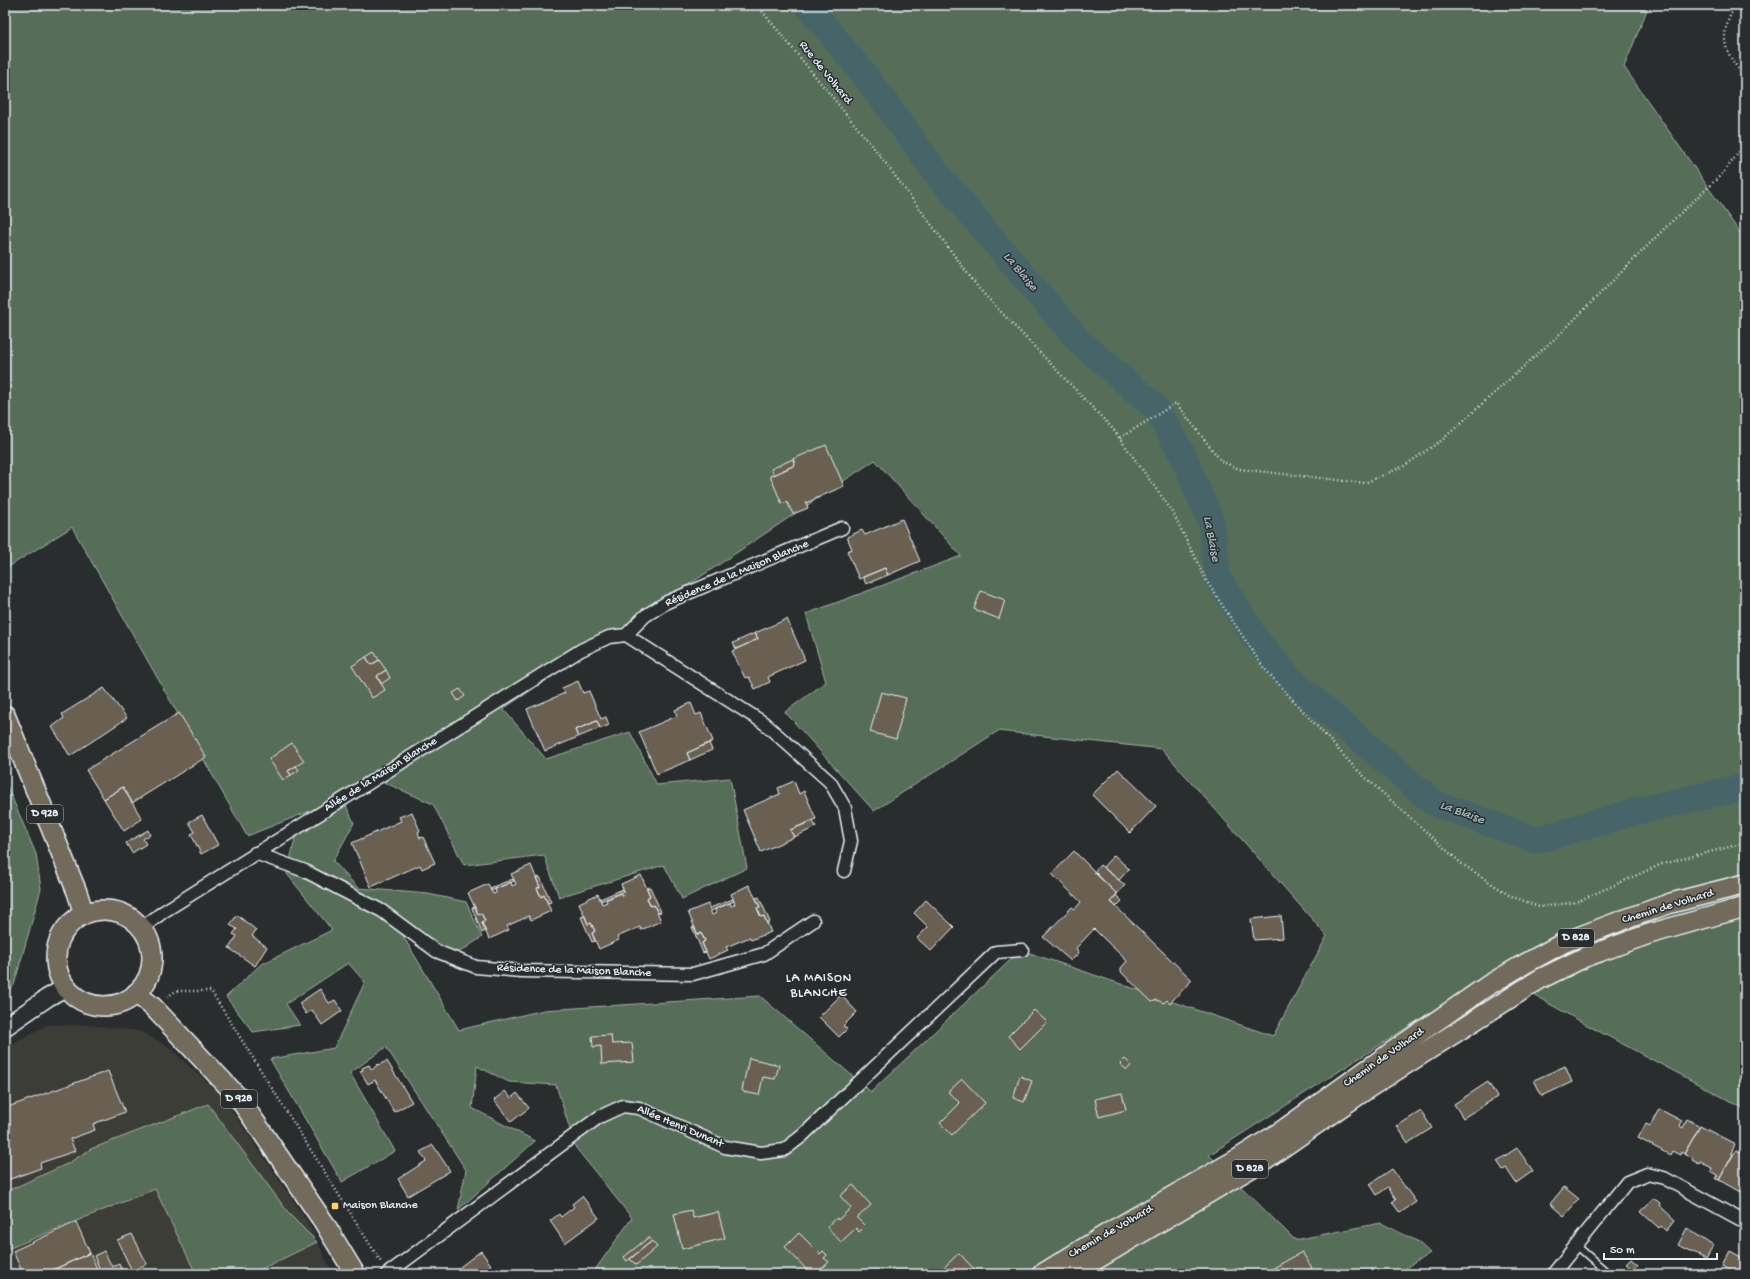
<svg xmlns="http://www.w3.org/2000/svg" width="1750" height="1279" font-family="'Gochi Hand',sans-serif">
	<rect width="100%" height="100%" fill="#2a2d2e"/>
	<filter id="ink" filterUnits="userSpaceOnUse"><feTurbulence type="fractalNoise" baseFrequency=".025" numOctaves="2"/><feDisplacementMap in="SourceGraphic" scale="8" xChannelSelector="R" yChannelSelector="G"/><feConvolveMatrix kernelMatrix="1 2 1 2 8 2 1 2 1" color-interpolation-filters="sRGB"/></filter>
	<g filter="url(#ink)">
		<path fill="#3d3c38" d="M47 1025H90L139 1031 167 1046 221 1095 307 1221 333 1274H5V1048Z"/>
		<path fill="#576d58" stroke="#a0afa8" d="M5 5H1649L1624 67 1745 240V1109L1587 1025 1493 972 1209 1155 1295 1240 1381 1223 1417 1241 1430 1253 1397 1274H592L632 1218 576 1148 556 1085 509 1082 477 1066 472 1108 535 1141 458 1210 466 1170 386 1047 350 1073 395 1151 342 1182 270 1059 334 1048 365 982 348 963 286 1004 300 1025 253 1032 226 997 260 965 332 930 287 874 296 834 345 803 354 823 333 861 358 888 428 894 466 902 482 937 457 954 409 927 403 936 459 1030 544 1010 760 996 871 1092 1021 950 1273 1036 1327 936 1162 749 998 731 874 811 785 712 826 682 806 614 961 556 875 460 503 709 546 759 630 732 657 785 730 778 747 868 682 899 664 865 559 897 544 855 464 865 433 804 381 781 335 801 247 836 72 527 5 569Z
			M5 781 36 854 41 889 14 985 5 994Z
			M208 1104 290 1215 317 1242 251 1274H196L155 1189 5 1250V1192L67 1164 91 1149Z"/>
		<g fill="none" stroke-linecap="round" stroke-linejoin="round">
			<path stroke="#476569" stroke-width="27" d="M807 5 864 74 941 179 1078 340 1155 407 1183 455 1211 522 1218 578 1255 638 1294 683 1434 803 1536 840 1641 810 1745 787"/>
		</g>
		<path fill="#696051" stroke="#e8f1f8" d="M826 445 844 486 806 503 808 508 793 514 787 502 782 504 770 476 795 465 793 459Z
			M793 459 795 465 774 475 771 469Z
			M902 519 920 561 888 575 885 568 859 579 847 551 852 549 847 537 862 530 865 535Z
			M885 568 888 575 866 584 863 577Z
			M981 591 1005 600 999 619 974 609Z
			M787 619 805 660 768 677 770 682 755 689 749 677 745 678 732 651 758 639 755 633Z
			M755 633 758 639 736 649 733 643Z
			M374 652 379 660 371 665 366 657Z
			M366 657 371 665 379 660 386 670 377 676 385 690 372 698 352 666Z
			M386 670 390 678 381 684 377 676Z
			M578 681 583 693 589 691 601 719 606 717 609 725 600 729 597 721 575 730 578 737 545 751 527 709 565 693 562 688Z
			M104 688 127 718 70 756 52 727 64 718 62 714Z
			M460 689 465 696 458 701 453 693Z
			M881 692 906 698 896 739 870 732Z
			M691 703 696 715 701 713 713 741 687 753 690 760 657 774 639 732 677 716 675 710Z
			M179 713 206 757 132 803 123 787 104 799 86 770Z
			M597 721 600 728 578 737 575 730Z
			M292 743 304 761 288 771 291 775 283 780 269 759Z
			M709 743 712 750 690 760 687 753Z
			M296 766 299 770 291 775 288 771Z
			M1118 769 1156 806 1130 833 1092 795Z
			M794 781 799 794 804 791 816 819 790 830 794 837 761 852 743 810 780 794 778 788Z
			M123 787 142 819 124 831 104 799Z
			M412 812 420 831 418 832 420 838 423 837 435 863 422 869 420 865 371 887 352 843 401 821 399 817Z
			M202 815 218 845 201 854 191 834 195 832 189 822Z
			M813 821 816 827 794 837 790 830Z
			M148 830 150 835 143 839 146 844 132 853 126 843Z
			M1074 851 1117 894 1111 902 1192 980 1170 1003 1167 1000 1164 1003 1157 1000 1152 1002 1121 972V968L1127 961 1094 929 1076 948 1079 953 1071 961 1043 937 1072 907 1075 909 1081 902 1052 874Z
			M1114 855 1129 869 1119 880 1103 867Z
			M531 865 540 887 537 888 541 897 544 895 551 911 531 920 529 916 507 926 509 930 489 939 482 923 485 921 481 913 478 914 468 893 488 884 493 894 496 893 495 889 511 882 512 886 516 884 511 874Z
			M1100 865 1125 885 1117 894 1094 872Z
			M641 875 650 896 647 898 651 906 654 905 661 921 641 930 640 927 617 937 619 940 599 949 592 933 595 931 591 923 588 924 579 903 598 894 602 904 607 902 606 900 621 893 622 896 625 894 621 884Z
			M540 877 551 902 548 903 544 895 541 897 537 888 540 887 536 878Z
			M513 879 514 881 491 891 490 888Z
			M749 885 760 907 757 908 761 917 764 916 771 932 751 940 750 937 726 947 728 950 709 959 702 943 705 941 701 933 698 935 688 912 708 904 712 915 716 913 715 909 730 903 731 906 735 904 731 894Z
			M650 887 661 912 658 913 654 905 651 906 647 898 650 896 647 888Z
			M623 889 624 891 601 901 600 899Z
			M1116 895 1122 901 1116 907 1111 901Z
			M759 897 770 922 767 924 764 916 761 917 757 908 760 907 756 898Z
			M733 899 734 901 711 911 710 908Z
			M926 900 954 927 931 951 917 938 928 927 914 913Z
			M475 907 478 914 481 913 485 921 482 923 485 931 482 933 472 908Z
			M237 915 256 930 252 936 267 947 255 966 229 948 237 936 233 934 237 929 230 925Z
			M585 916 588 924 591 923 595 931 592 933 595 941 592 942 581 917Z
			M1281 916 1283 938 1254 940 1251 919Z
			M692 927H694L698 935 701 933 705 941 702 943 706 952 703 953Z
			M320 989 329 1003 335 1000 342 1011 322 1025 312 1010 306 1014 299 1003Z
			M841 995 857 1012 843 1026 847 1029 839 1037 819 1017Z
			M1034 1010 1047 1022 1020 1049 1008 1036Z
			M611 1035 612 1044 632 1043 634 1062 602 1064 601 1046 593 1047 592 1036Z
			M749 1058 779 1065 775 1079 763 1077 759 1095 744 1092 742 1090Z
			M1125 1059 1131 1065 1127 1070 1120 1064Z
			M387 1061 412 1102 394 1112 375 1080 368 1084 360 1071 363 1070 362 1068 369 1065 372 1070 378 1064V1065Z
			M1565 1066 1572 1082 1542 1096 1534 1080Z
			M108 1071 125 1112 93 1124 95 1130 70 1139 75 1151 40 1163 41 1168 5 1181V1108Z
			M1020 1076 1032 1081 1024 1102 1013 1098Z
			M962 1079 985 1103 952 1135 940 1123 960 1103 948 1092Z
			M1488 1082 1497 1097 1463 1118 1454 1104Z
			M505 1091 511 1098 517 1093 529 1108 511 1122 494 1100Z
			M1122 1093 1126 1110 1099 1117 1095 1099Z
			M1659 1109 1682 1121 1680 1126 1683 1128 1687 1119 1700 1126 1684 1154 1681 1152 1680 1155 1672 1151 1670 1155 1638 1138 1646 1124 1650 1126Z
			M1421 1111 1432 1128 1408 1143 1397 1126Z
			M1700 1126 1735 1144 1731 1153 1733 1154 1719 1180 1716 1179 1718 1175 1711 1171 1712 1168 1700 1162 1699 1164 1692 1160 1693 1158 1684 1154Z
			M433 1145 450 1171 408 1196 398 1179 426 1161 420 1152Z
			M1517 1148 1533 1171 1516 1183 1506 1168 1503 1170 1497 1161Z
			M1736 1150 1745 1154V1182L1740 1192 1719 1180Z
			M1392 1169 1416 1202 1400 1213 1392 1202 1396 1199 1388 1187 1377 1195 1370 1184Z
			M853 1185 871 1205 857 1218 865 1226 859 1232 856 1228 841 1242 827 1227 837 1218 838 1220 851 1208 840 1196Z
			M1564 1187 1579 1199 1564 1216 1550 1204Z
			M582 1196 599 1218 565 1243 550 1221 559 1214 561 1217 574 1207 572 1204Z
			M1653 1198 1660 1203 1659 1205 1675 1220 1666 1231 1661 1226 1659 1228 1641 1212Z
			M691 1210 693 1218 718 1212 725 1238 682 1249 674 1214Z
			M76 1222 90 1253 44 1274H23L13 1251Z
			M1687 1228 1713 1246 1706 1258 1678 1245Z
			M799 1233 820 1254 823 1251 827 1255 824 1258 829 1262 816 1274H811L785 1247Z
			M132 1234 147 1264 132 1271 117 1240Z
			M649 1237 652 1241 627 1261 624 1257Z
			M652 1241 657 1247 636 1265 630 1259Z
			M104 1251 112 1267 119 1264 124 1274H44L90 1253 99 1273 101 1272 94 1256Z
			M481 1251 491 1265 479 1274H459L456 1270Z
			M1730 1251 1745 1259V1274H1737L1722 1266Z
			M1302 1252 1312 1268 1302 1274H1272L1270 1270Z
			M959 1253 974 1269 969 1274H937Z
			M1631 1259 1638 1265 1633 1270 1626 1264Z"/>
		<g fill="none" stroke-linecap="round" stroke-linejoin="round">
			<g stroke="#e8f1f8" stroke-width="9">
				<path id="lane" d="M1577 1246 1609 1274"/>
			</g>
			<g stroke="#e8f1f8" stroke-width="15">
				<path id="street" d="M626 635 764 723 830 782 845 808 851 841 844 871
					M626 635 645 616 667 602 842 528
					M255 853 305 871 382 911 436 951 476 967 521 971 693 974 764 954 813 921
					M142 928 163 912 581 650 609 637 626 635
					M387 1274 599 1117 623 1106 639 1108 725 1147 761 1153 784 1150 802 1136 996 952 1022 950
					M1553 1274 1627 1182 1647 1174 1664 1178 1745 1222"/>
			</g>
			<g stroke="#e8f1f8" stroke-width="20">
				<path id="secondary" d="M5 1027 47 998 66 987"/>
			</g>
			<g stroke="#e8f1f8" stroke-width="22">
				<path id="primary" d="M5 715 77 892 84 914
					M56 958a48 48 0 1 1 96 0a48 48 0 1 1-96 0Z
					M136 993 153 1007 238 1097 323 1221 355 1274
					M1042 1274 1108 1233 1239 1158 1283 1130 1393 1051 1487 986 1519 967 1565 942 1623 920 1671 903 1745 884
					M1072 1274 1266 1159 1370 1087 1540 979 1585 957 1649 934 1745 907"/>
			</g>
			<path stroke="#e8f1f8" stroke-width="2.5" stroke-dasharray="1 3" stroke-linecap="butt" d="M757 5 878 153 980 290 1113 429 1172 511 1207 582 1263 667 1355 768 1462 864 1509 895 1539 907 1576 902 1662 864 1745 843
				M1735 5C1719 38 1722 49 1745 77
				M1120 438 1176 403 1221 461 1239 469 1365 483 1404 466 1442 440 1562 332 1668 225 1724 172 1745 144
				M167 997 176 991H211L381 1262"/>
			<use href="#lane" stroke="#2a2d2e" stroke-width="6"/>
			<use href="#street" stroke="#2a2d2e" stroke-width="12"/>
			<use href="#secondary" stroke="#2a2d2e" stroke-width="17"/>
			<use href="#primary" stroke="#726b5a" stroke-width="19"/>
		</g>
	</g>
	<rect fill="#ffd166" stroke="#2a2d2e" stroke-width="1.5" x="331" y="1202" width="8" height="8" rx="2"/>
	<g text-anchor="middle" dominant-baseline="central" stroke-width="3" stroke-linejoin="round" paint-order="stroke">
		<g fill="#2a2d2e" stroke="#afb6bb" stroke-width="1">
			<rect x="27" y="805" width="36" height="18" rx="3"/>
			<rect x="1558" y="929" width="36" height="18" rx="3"/>
			<rect x="221" y="1090" width="36" height="18" rx="3"/>
			<rect x="1232" y="1160" width="36" height="18" rx="3"/>
		</g>
		<g font-size="11" font-weight="bold" fill="#e8f1f8">
			<text x="45" y="814">D 928</text>
			<text x="1576" y="938">D 828</text>
			<text x="239" y="1099">D 928</text>
			<text x="1250" y="1169">D 828</text>
		</g>
		<g font-size="12" fill="#e8f1f8" stroke="#2a2d2e">
			<text transform="translate(825 73) rotate(51)">Rue de Volhard</text>
			<text transform="translate(737 574) rotate(-23)">Résidence de la Maison Blanche</text>
			<text transform="translate(381 775) rotate(-32)">Allée de la Maison Blanche</text>
			<text transform="translate(1668 907) rotate(-17)">Chemin de Volhard</text>
			<text transform="translate(574 971) rotate(2)">Résidence de la Maison Blanche</text>
			<text transform="translate(1384 1058) rotate(-35)">Chemin de Volhard</text>
			<text transform="translate(680 1127) rotate(23)">Allée Henri Dunant</text>
			<text transform="translate(1111 1232) rotate(-30)">Chemin de Volhard</text>
		</g>
		<g font-size="12" fill="#e8f1f8" stroke="#2a2d2e" text-anchor="start">
			<text x="343" y="1206">Maison Blanche</text>
		</g>
		<g font-size="13" font-style="italic" fill="#a8b9bf" stroke="#2a2d2e">
			<text transform="translate(1020 272) rotate(50)">La Blaise</text>
			<text transform="translate(1211 539) rotate(79)">La Blaise</text>
			<text transform="translate(1462 813) rotate(20)">La Blaise</text>
		</g>
		<g font-size="13" letter-spacing="1" fill="#e8f1f8" stroke="#2a2d2e">
			<text x="819" y="978">LA MAISON<tspan x="819" dy="15">BLANCHE</tspan></text>
		</g>
	</g>
	<rect width="1750" height="1279" fill="none" stroke="#2a2d2e" stroke-width="20"/>
	<rect x="10" y="10" width="1730" height="1259" fill="none" stroke="#e8f1f8" stroke-width="1.5" filter="url(#ink)"/>
	<path d="M1604 1253v6h113v-6" fill="none" stroke="#e8f1f8" stroke-width="2"/>
	<text x="1610" y="1253" font-size="12" fill="#e8f1f8" stroke="#2a2d2e" stroke-width="3" paint-order="stroke">50 m</text>
</svg>
